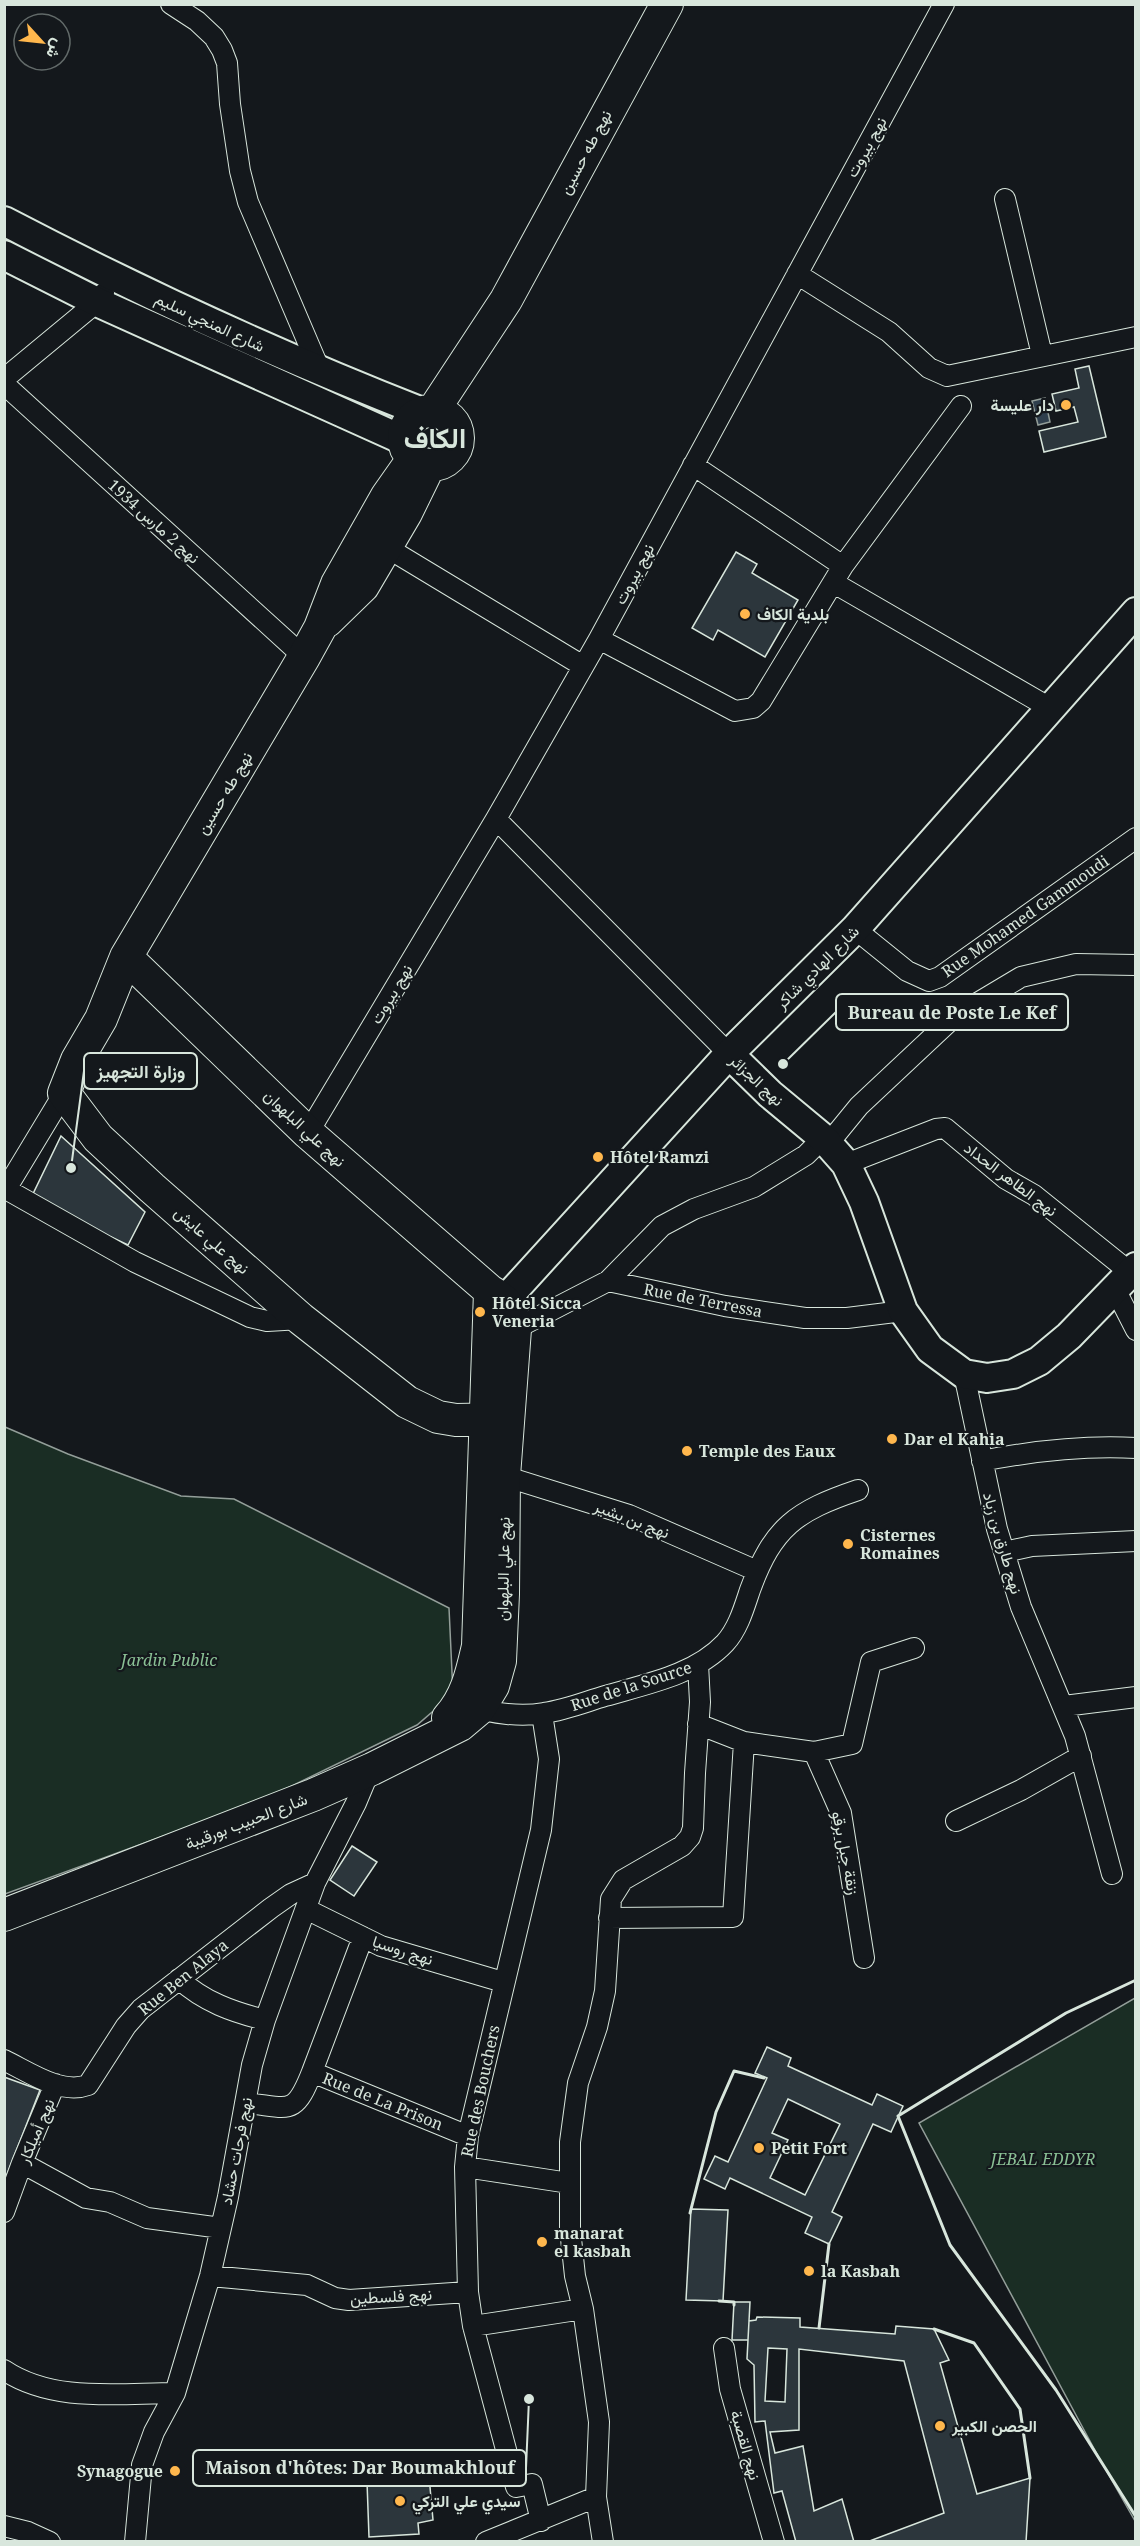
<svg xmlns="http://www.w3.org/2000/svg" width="1140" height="2546" font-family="'Noto Serif',Vazirmatn,serif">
	<rect width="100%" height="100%" fill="#14181c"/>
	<path fill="#1a2d24" stroke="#939e99" stroke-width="1.5" d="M5 1427 68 1454 181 1496 234 1499 449 1608 453 1694 417 1725 265 1799 5 1894Z
		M1135 1998V2521L1098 2456 919 2123Z"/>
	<path fill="#2f3f4d" stroke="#939e99" stroke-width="1.5" d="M1045 398 1050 422 1038 425 1032 401Z"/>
	<path fill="#2c363c" stroke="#d8e6dc" stroke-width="1.5" fill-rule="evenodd" d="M1089 366 1106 437 1044 452 1039 431 1078 422 1074 407 1056 411 1052 394 1079 388 1075 369Z
		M736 552 757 564 752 573 798 600 765 657 718 630 713 640 692 628Z
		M61 1136 145 1212 128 1245 111 1237 107 1245 30 1200Z
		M352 1846 377 1862 354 1896 330 1880Z
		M767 2047 791 2058 788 2066 872 2105 877 2094 903 2106 891 2132 873 2124 832 2212 842 2217 829 2244 805 2233 812 2217 730 2178 725 2189 704 2179 715 2156 728 2162 767 2078 755 2073ZM788 2099 840 2124 805 2195 770 2178 788 2140 772 2133Z
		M4 2077 40 2090 4 2182Z
		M691 2209 728 2210 723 2301 686 2300Z
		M734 2302H750L748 2340H732Z
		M757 2317 800 2318V2327L895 2334 896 2326 934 2329 949 2360 940 2363 977 2494 1030 2478 1026 2542H867L944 2513 904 2361 799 2349V2430L770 2432 775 2453 803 2446 814 2511 842 2499 854 2542H796L782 2491 774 2493 765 2421 755 2422 754 2365 747 2359 749 2321 756 2320ZM768 2348 787 2349 785 2402 765 2401Z
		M429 2476 433 2520 418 2523 419 2534 369 2537 367 2482Z"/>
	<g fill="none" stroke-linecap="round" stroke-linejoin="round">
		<g stroke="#d8e6dc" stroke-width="22">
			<path id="street" d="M171 4 197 21 214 37 222 50 227 63 230 104 240 171 248 202 321 373
				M1005 199 1042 355
				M797 274 889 332 929 368 947 376 1136 337
				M4 379 97 302 104 293
				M4 384 304 657
				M693 465 843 566
				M386 547 583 666
				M834 583 1050 708
				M599 639 735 711 753 708 761 701 843 566 961 406
				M496 819 729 1054
				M855 929 907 971 929 981 940 977 1136 838
				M308 1133 496 819 599 639 944 4
				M828 1144 859 1106 954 1017 1021 977 1076 964 1136 965
				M846 1164 936 1129 945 1128 1006 1179 1034 1195 1131 1273
				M4 1188 135 1262 250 1317 267 1321 301 1319
				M6 1189 64 1093
				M608 1281 662 1226 694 1209 754 1187 806 1155 823 1138
				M1115 1289 1136 1330
				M515 1329 608 1281 725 1306 805 1318H847L903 1311
				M964 1374 997 1529 1021 1607 1075 1736 1112 1874
				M982 1461C1033 1451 1083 1445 1136 1448
				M504 1476 629 1515 757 1571
				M1004 1552 1032 1546 1136 1541
				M472 1706C492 1714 522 1717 544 1713 565 1710 585 1702 605 1696 646 1684 695 1675 725 1643 738 1629 744 1608 750 1590 773 1527 796 1511 858 1490
				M1064 1706 1136 1697
				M698 1724 744 1742 814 1752 852 1744 871 1662 914 1648
				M814 1752 841 1813 864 1958
				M956 1821 1021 1790 1081 1756
				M306 1909 381 1946 503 1982
				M609 1918 733 1917 744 1742
				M179 1979C204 2002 233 2012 265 2020
				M4 2060C29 2072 61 2095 88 2085L126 2026 141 2009 271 1908 291 1894 315 1883
				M312 2072 363 1937
				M245 2103C289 2107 294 2118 312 2072L468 2136
				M22 2163 86 2198 110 2202 147 2218 221 2228
				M465 2167 569 2183
				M4 2212 22 2163 55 2084
				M210 2276 307 2285 335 2298 349 2300 468 2292
				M473 2326 583 2309
				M724 2348 730 2389 774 2542
				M4 2370C53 2403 119 2393 175 2393
				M541 2521 532 2484 516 2487 473 2326 468 2292 465 2167 468 2136 541 1830 549 1759 542 1714
				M4 2526 28 2532 50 2542
				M135 2542 142 2465 154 2432 175 2393 210 2276 228 2197 252 2065 265 2020 315 1883 356 1803 371 1767
				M486 2542 596 2497
				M603 2542 596 2497 599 2422 583 2309 575 2276 570 2229V2142L578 2083 597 2027 605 1991 611 1899 623 1880 682 1846 690 1837 693 1828 695 1773 700 1702 698 1664"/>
		</g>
		<g stroke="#d8e6dc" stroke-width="32">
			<path id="secondary" d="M4 221C140 292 279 356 422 412
				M4 255 97 302 403 440
				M729 1054 770 1094 823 1138 846 1164 864 1202 903 1311 930 1349 964 1374 987 1378 1013 1374 1039 1361 1069 1336 1136 1267
				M489 1313 505 1300 729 1054 855 929 1136 612"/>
		</g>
		<g stroke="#d8e6dc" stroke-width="34">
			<path id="primary" d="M404 438a27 27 0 1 1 54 0a27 27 0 1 1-54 0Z
				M433 411 506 300 667 4
				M413 459 387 496 337 584 320 628 304 657 126 957 101 1019 77 1060 64 1093 98 1138 152 1188 301 1319 407 1402 438 1417 456 1420 508 1419
				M327 621 363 586 406 513 429 466
				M448 1718C467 1697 472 1672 478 1646L490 1291
				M4 1915 313 1795 372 1769 460 1725 479 1709 493 1686 500 1661 503 1594 504 1476 515 1329C513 1309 507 1301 490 1291L308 1133 126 957"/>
		</g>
		<use href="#street" stroke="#14181c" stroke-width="20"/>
		<use href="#secondary" stroke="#14181c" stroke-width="28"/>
		<use href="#primary" stroke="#14181c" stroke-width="32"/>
		<path stroke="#d8e6dc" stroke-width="3" d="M1136 1980 1066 2013 898 2116 950 2245 1056 2390 1136 2517
			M690 2213 716 2112 734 2071 764 2078
			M719 2301 734 2302V2305
			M819 2328 829 2244
			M934 2329 974 2343 1020 2409 1030 2478"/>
	</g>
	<g fill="#ffb74d" stroke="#14181c" stroke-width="2">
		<circle cx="1066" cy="405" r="6"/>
		<circle cx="745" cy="614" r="6"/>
		<circle cx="598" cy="1157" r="6"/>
		<circle cx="480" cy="1312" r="6"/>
		<circle cx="892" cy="1439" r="6"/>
		<circle cx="687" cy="1451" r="6"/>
		<circle cx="848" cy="1544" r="6"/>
		<circle cx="759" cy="2148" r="6"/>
		<circle cx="542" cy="2242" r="6"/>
		<circle cx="809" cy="2271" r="6"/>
		<circle cx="940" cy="2426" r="6"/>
		<circle cx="175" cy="2471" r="6"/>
		<circle cx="400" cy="2501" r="6"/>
	</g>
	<g text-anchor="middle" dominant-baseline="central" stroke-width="4.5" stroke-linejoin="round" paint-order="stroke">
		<g font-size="16" fill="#d8e6dc" stroke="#14181c">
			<text transform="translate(866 147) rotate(-61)">نهج بيروت</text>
			<text transform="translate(585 152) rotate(-62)">نهج طه حسين</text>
			<text transform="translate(210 322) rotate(25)">شارع المنجي سليم</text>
			<text transform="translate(154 521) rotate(42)">نهج 2 مارس 1934</text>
			<text transform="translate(634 574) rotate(-62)">نهج بيروت</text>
			<text transform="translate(224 793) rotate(-59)">نهج طه حسين</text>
			<text transform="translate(1025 916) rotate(-35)">Rue Mohamed Gammoudi</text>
			<text transform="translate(817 967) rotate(-45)">شارع الهادي شاكر</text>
			<text transform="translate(391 994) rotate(-59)">نهج بيروت</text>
			<text transform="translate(757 1080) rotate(43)">نهج الجزائر</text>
			<text transform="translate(305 1128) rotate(43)">نهج علي البلهوان</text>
			<text transform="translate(1011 1179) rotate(37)">نهج الطاهر الحداد</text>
			<text transform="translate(212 1240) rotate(41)">نهج علي عايش</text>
			<text transform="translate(703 1300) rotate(11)">Rue de Terressa</text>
			<text transform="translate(632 1519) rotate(21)">نهج بن بشير</text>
			<text transform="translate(1003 1543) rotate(74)">نهج طارق بن زياد</text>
			<text transform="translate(503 1569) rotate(-89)">نهج علي البلهوان</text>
			<text transform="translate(631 1686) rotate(-18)">Rue de la Source</text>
			<text transform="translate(246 1821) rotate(-21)">شارع الحبيب بورقيبة</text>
			<text transform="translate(846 1853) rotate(79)">زنقة جبل برقو</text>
			<text transform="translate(403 1950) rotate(18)">نهج روسيا</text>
			<text transform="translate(183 1977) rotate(-39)">Rue Ben Alaya</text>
			<text transform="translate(480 2091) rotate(-78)">Rue des Bouchers</text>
			<text transform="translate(383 2101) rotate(22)">Rue de La Prison</text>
			<text transform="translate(36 2131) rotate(-67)">نهج أميلكار</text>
			<text transform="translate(236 2151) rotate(-79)">نهج فرحات حشاد</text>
			<text transform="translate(391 2296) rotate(-3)">نهج فلسطين</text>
			<text transform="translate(746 2445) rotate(74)">نهج القصبة</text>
		</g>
		<g font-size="16" font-weight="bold" fill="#d8e6dc" stroke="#14181c" text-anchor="start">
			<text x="1054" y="405" text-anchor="end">دار عليسة</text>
			<text x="757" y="614">بلدية الكاف</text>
			<text x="610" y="1157">Hôtel Ramzi</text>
			<text x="492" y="1303">Hôtel Sicca<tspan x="492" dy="18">Veneria</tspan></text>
			<text x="904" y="1439">Dar el Kahia</text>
			<text x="699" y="1451">Temple des Eaux</text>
			<text x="860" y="1535">Cisternes<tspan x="860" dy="18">Romaines</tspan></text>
			<text x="771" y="2148">Petit Fort</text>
			<text x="554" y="2233">manarat<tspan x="554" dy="18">el kasbah</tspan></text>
			<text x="821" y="2271">la Kasbah</text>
			<text x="952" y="2426">الحصن الكبير</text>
			<text x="163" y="2471" text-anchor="end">Synagogue</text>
			<text x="412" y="2501">سيدي علي التركي</text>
		</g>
		<g font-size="16" font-style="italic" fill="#8ac095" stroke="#14181c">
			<text x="169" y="1660">Jardin Public</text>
			<text x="1043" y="2159">JEBAL EDDYR</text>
		</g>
		<g font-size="28" font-weight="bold" fill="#d8e6dc" stroke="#14181c">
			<text x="435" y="437">الكاف</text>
		</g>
	</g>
	<path fill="none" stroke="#d8e6dc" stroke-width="2" d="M783 1064L836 1012M71 1168L84 1071M529 2399L526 2468"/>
	<g fill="#d8e6dc" stroke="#14181c" stroke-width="2">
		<circle cx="783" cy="1064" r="6"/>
		<circle cx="71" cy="1168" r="6"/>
		<circle cx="529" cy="2399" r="6"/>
	</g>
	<g fill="#14181c" stroke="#d8e6dc" stroke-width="2">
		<rect x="836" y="994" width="232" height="36" rx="6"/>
		<rect x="84" y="1053" width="113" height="36" rx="6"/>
		<rect x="193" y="2450" width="333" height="36" rx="6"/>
	</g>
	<g font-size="18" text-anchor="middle" font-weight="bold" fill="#d8e6dc">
		<text x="952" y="1019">Bureau de Poste Le Kef</text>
		<text x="141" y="1078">وزارة التجهيز</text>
		<text x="360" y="2474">Maison d'hôtes: Dar Boumakhlouf</text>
	</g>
	<rect width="1140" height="2546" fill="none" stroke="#d8e6dc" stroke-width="12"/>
	<g transform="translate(42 42) rotate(117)"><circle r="28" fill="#14181c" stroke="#626a69" stroke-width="1.5"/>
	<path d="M0-4.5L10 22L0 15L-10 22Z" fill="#ffb74d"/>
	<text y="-9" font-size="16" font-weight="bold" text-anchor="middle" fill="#d8e6dc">ش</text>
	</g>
</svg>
